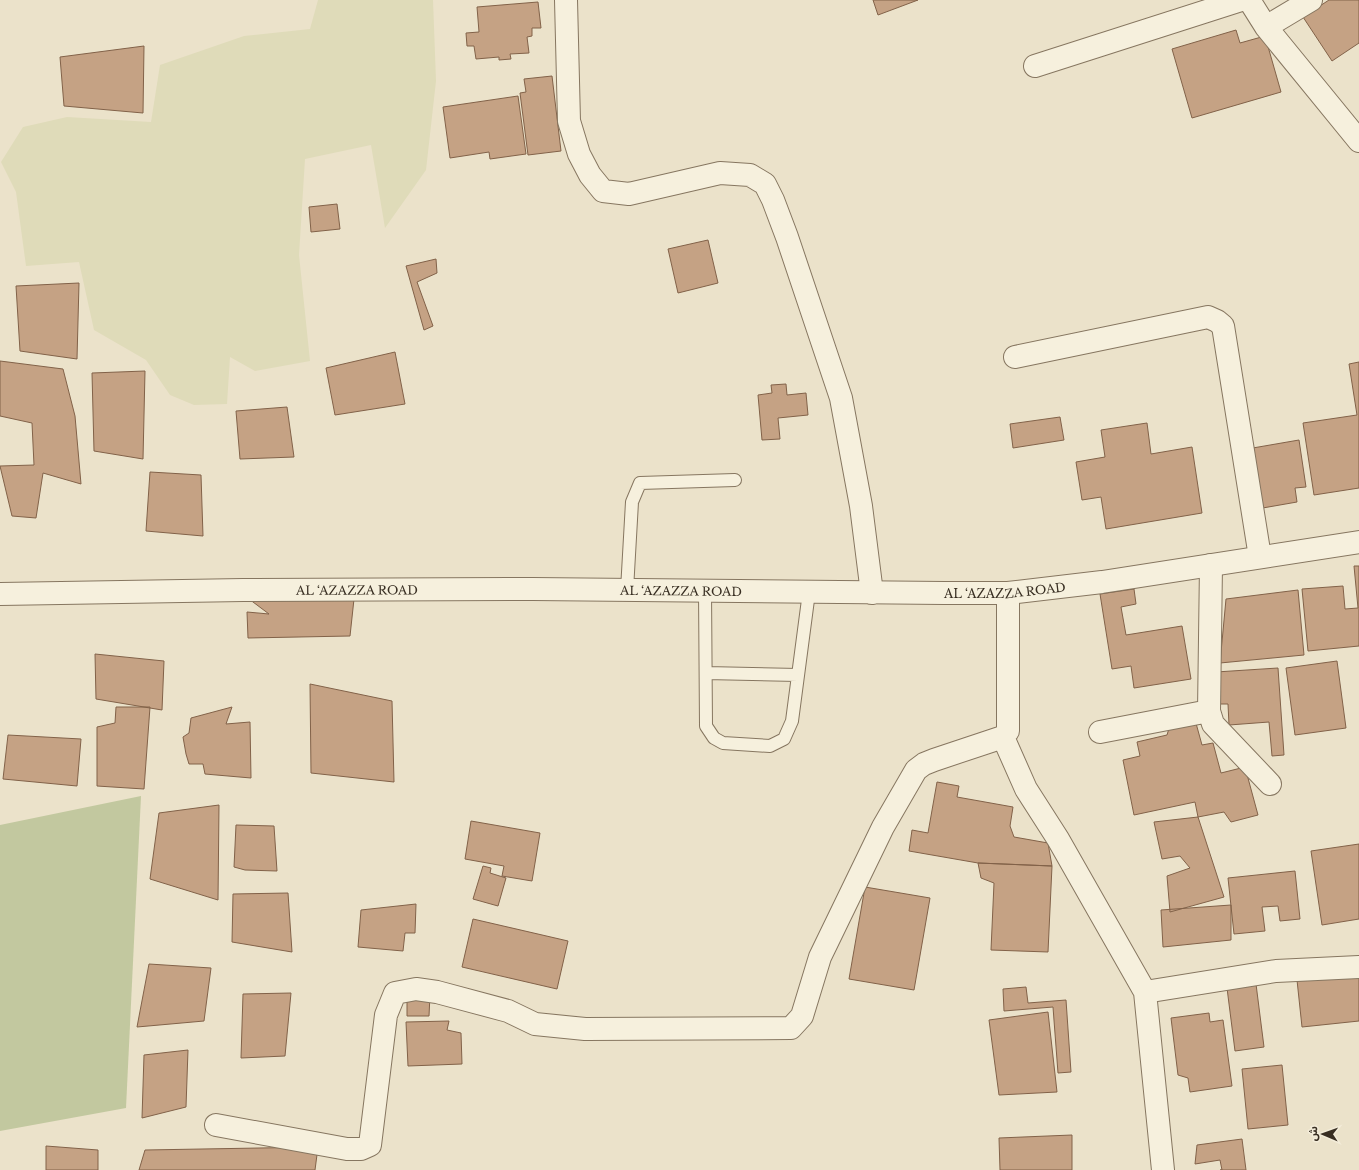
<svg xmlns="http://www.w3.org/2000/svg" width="1359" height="1170" font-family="'Libre Baskerville','Noto Sans Arabic',serif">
	<rect width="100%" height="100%" fill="#ebe2ca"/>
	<path fill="#dfdbb9" d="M318 0H433L436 81 426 170 385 228 371 145 305 159 299 255 310 361 255 371 230 357 227 404 194 405 170 395 146 360 94 330 79 262 26 266 16 192 1 162 23 127 67 117 151 122 160 65 244 36 310 29Z"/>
	<path fill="#c2c89f" d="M141 796 126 1108 0 1131V825Z"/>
	<path fill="#c5a284" stroke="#826249" d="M873 0H918L878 15Z
		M1329 0H1359V43L1332 61 1303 17Z
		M538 2 541 28H532V36L527 37 529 53 510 54 511 59 499 60V57L476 59 474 46H467L466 33 479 32 477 7Z
		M1236 30 1240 43 1265 36 1281 92 1192 118 1172 49Z
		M144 46 143 113 64 106 60 57Z
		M552 76 561 151 528 155 520 93 526 92 524 79Z
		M518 96 526 154 490 159 489 152 450 158 443 107Z
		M337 204 340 229 311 232 309 207Z
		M708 240 718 283 678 293 668 249Z
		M436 259 437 273 417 282 433 326 424 330 406 266Z
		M79 283 77 359 20 351 16 286Z
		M395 352 405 404 335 415 326 368Z
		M0 361 63 369 75 416 81 484 43 473 36 518 12 516 0 466 34 465 32 423 0 416Z
		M1359 362V488L1314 495 1303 423 1357 415 1349 364Z
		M145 371 143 459 94 451 92 373Z
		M786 384 787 395 806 393 808 415 778 418 780 439 762 440 758 395 772 393 771 385Z
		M287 407 294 457 240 459 236 411Z
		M1060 417 1064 440 1013 448 1010 424Z
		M1147 423 1151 454 1192 447 1202 513 1106 529 1101 497 1082 500 1076 462 1105 457 1101 430Z
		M1299 440 1306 487 1295 488 1297 502 1257 509 1247 449Z
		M150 472 201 475 203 536 146 531Z
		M1354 566H1359V646L1308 651 1302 589 1343 586 1345 609 1358 608Z
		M1134 589 1136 604 1121 607 1126 635 1182 626 1191 679 1134 688 1131 666 1112 669 1100 594Z
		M1298 590 1304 655 1220 663 1226 599Z
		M249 599H354L350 636 248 638 247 612 269 614Z
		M95 654 164 661 162 710 96 699Z
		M1337 661 1346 728 1295 735 1286 668Z
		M1278 668 1284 755 1272 756 1269 722 1229 725 1228 704H1219L1216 672Z
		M310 684 392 701 394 782 311 773Z
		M116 707H150L144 789 97 786V727L115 723Z
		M232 707 226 724 250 722 251 778 205 774 203 764H189L186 754 183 737 189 733 191 718Z
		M1194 716 1202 745 1213 743 1221 773 1245 767 1258 815 1231 822 1224 812 1198 817 1195 802 1134 815 1123 760 1140 756 1137 742 1167 735 1171 722Z
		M8 735 81 739 77 786 3 779Z
		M937 782 959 786 957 797 1013 807 1010 826 1014 837 1048 843 1052 866 978 863 909 851 912 830 928 833Z
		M219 805 218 900 150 879 159 813Z
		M1198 817 1224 897 1170 912 1167 876 1190 868 1180 856 1162 859 1154 822Z
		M471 821 540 833 532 881 502 876 504 866 465 859Z
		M236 825 274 826 277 871 245 870 234 867Z
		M1359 844V919L1322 925 1311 851Z
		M978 863 1052 866 1048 952 991 950 994 883 981 878Z
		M483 866 491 868 490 873 506 878 498 906 473 899Z
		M1295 871 1300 919 1280 921 1278 906 1262 907 1265 931 1234 934 1228 878Z
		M865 887 930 898 914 990 849 979Z
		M288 893 292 952 232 942 233 894Z
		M416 904 415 933H405L403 951 358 947 361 910Z
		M1231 905V940L1163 947 1161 910Z
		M473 919 568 941 557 989 462 967Z
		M149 964 211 968 204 1021 137 1027Z
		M1359 974V1021L1302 1027 1297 980Z
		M1256 984 1264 1047 1235 1051 1227 988Z
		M1026 987 1028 1003 1066 1000 1071 1072 1058 1073 1053 1007 1004 1011 1003 989Z
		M291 993 285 1056 241 1058 243 994Z
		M407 995H430L429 1016H407Z
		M1048 1012 1057 1092 999 1095 989 1020Z
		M1209 1013 1210 1022 1223 1020 1232 1086 1190 1092 1188 1078 1178 1075 1171 1018Z
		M449 1021 447 1030 461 1033 462 1064 408 1066 406 1022Z
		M188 1050 186 1107 142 1118 144 1055Z
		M1282 1065 1288 1125 1248 1129 1242 1069Z
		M1072 1135V1170H1000L999 1138Z
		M1242 1139 1246 1170H1220H1222L1220 1160 1195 1164 1197 1145Z
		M46 1146 98 1150V1170H46Z
		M318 1147 315 1170H139L145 1150Z"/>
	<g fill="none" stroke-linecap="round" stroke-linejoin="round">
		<g stroke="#867660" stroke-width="14">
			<path id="service" d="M627 590 632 502 640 483 735 480
				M705 591 706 726 714 738 723 743 770 746 784 739 792 721 809 592
				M706 673 798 675"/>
		</g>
		<g stroke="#867660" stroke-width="24">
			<path id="minor" d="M566 0 569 121 579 154 590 175 603 191 629 194 720 173 750 175 765 184 773 200 787 237 841 398 861 506 872 593
				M1249 0 1266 27 1359 141
				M1266 27 1311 0
				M1035 66 1241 0
				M1015 357 1208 317 1217 321 1223 326 1260 557
				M1211 565 1209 711 1213 724 1270 784
				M1100 732 1209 711
				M1003 737 1026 789 1058 839 1145 992 1276 971 1359 967
				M1145 992 1163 1170
				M216 1125 347 1149H361L370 1145 386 1015 395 993 416 989 437 992 508 1011 535 1024 585 1029 791 1028 802 1016 820 957 883 827 916 770 924 764 934 760 1003 737 1008 731V593"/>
		</g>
		<g stroke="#867660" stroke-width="24">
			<g id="tertiary">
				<path id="s1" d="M0 594 243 590 533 589 944 593H1008L1102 582 1359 542"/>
			</g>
		</g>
		<use href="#service" stroke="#f6f0dd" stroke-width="12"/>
		<use href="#minor" stroke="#f6f0dd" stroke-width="22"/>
		<use href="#tertiary" stroke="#f6f0dd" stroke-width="22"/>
	</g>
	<g text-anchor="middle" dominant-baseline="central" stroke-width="4" stroke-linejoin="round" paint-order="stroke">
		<g font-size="12" fill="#382e22" stroke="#f3ecd9">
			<text stroke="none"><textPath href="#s1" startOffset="1005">AL ‘AZAZZA ROAD</textPath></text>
			<text stroke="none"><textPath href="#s1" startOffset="357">AL ‘AZAZZA ROAD</textPath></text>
			<text stroke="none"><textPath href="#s1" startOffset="681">AL ‘AZAZZA ROAD</textPath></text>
		</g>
	</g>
	<g transform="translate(1323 1134) rotate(272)" stroke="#f3ecd9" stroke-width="3" paint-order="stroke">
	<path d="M0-3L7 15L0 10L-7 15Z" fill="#382e22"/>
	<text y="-6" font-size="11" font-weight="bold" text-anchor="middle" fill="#382e22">ش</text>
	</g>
</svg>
